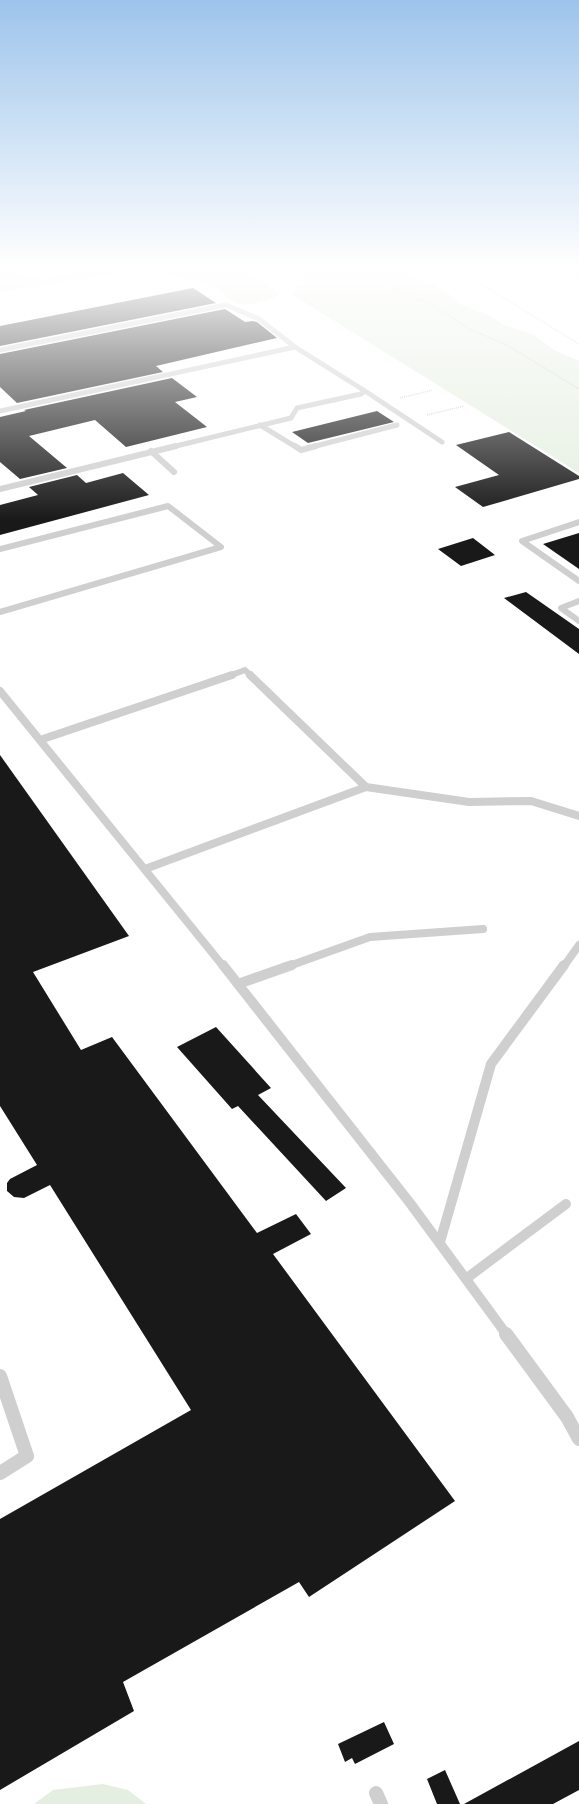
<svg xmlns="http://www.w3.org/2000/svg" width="579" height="1804" font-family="'Nunito Sans',sans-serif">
	<rect width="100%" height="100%" fill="#fff"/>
	<path fill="#e5efe1" d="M95 267H235L275 290 279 295C271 300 247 306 238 304 229 301 224 292 216 288 203 281 190 280 175 277 170 275 169 273 166 270 159 264 132 269 124 272L0 292V272L10 271 27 277 44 279Z
		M297 267H394L410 277 435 285 449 294 460 304 489 315 504 325 534 335 554 350 579 361V473L291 294 296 289V287L305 283 303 280 296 277 307 273Z
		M103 1784 128 1790 146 1804H34L53 1790Z"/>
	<path fill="#191919" d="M193 288 216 303 0 346V326Z
		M225 309 245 322 253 321 257 322 277 338 156 366 163 372 17 403 0 387V354Z
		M172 378 197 397 175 402 207 427 126 447 95 420 29 436 67 468 20 479 0 462V417L26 411 24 410Z
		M377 411 394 422 308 443 292 432Z
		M509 432 579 476V479L483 507 455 487 499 475 456 445Z
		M123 473 149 495 0 535V505L38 495 29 487 77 475 86 483Z
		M579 533V569L543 544Z
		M473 538 495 555 461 566 438 549Z
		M526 592 579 629V654L504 598Z
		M0 755 129 936 33 972 81 1050 112 1037 257 1233 296 1214 311 1234 273 1254 455 1501 309 1597 299 1582 123 1682 134 1711 0 1790V1519L191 1410 50 1185 24 1198 14 1197 7 1191V1183L10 1179 37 1165 0 1106Z
		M216 1027 271 1088 258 1095 346 1188 326 1201 238 1106 232 1109 177 1047Z
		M384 1722 394 1744 355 1764 352 1758 345 1762 338 1744Z
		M579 1741V1790L553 1804H464Z
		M445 1770 460 1804H437L427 1779Z"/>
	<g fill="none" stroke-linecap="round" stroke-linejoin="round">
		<path stroke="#cfcfcf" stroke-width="1.5" stroke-dasharray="1 1" stroke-linecap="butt" d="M368 267 391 283 397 290 433 305 469 329 505 344 579 389
			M520 267 534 271 542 276 579 277
			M569 267 579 269
			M476 281 579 344
			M400 398 433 390
			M427 415 464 406"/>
		<path stroke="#cfcfcf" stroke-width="5" d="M0 350 226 305 259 319 295 347 365 391 361 394 297 408 291 418 172 447
			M365 391 442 442
			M0 411 295 347
			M260 425 296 447
			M312 447 397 425"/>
		<path stroke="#cfcfcf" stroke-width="6" d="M295 446 301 450 316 446
			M151 451 174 472
			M0 489 176 446
			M579 522 522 541 579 581
			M0 549 168 506 221 547 0 612
			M579 601 561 608 579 621
			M229 676 245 670 251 676"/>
		<path stroke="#cfcfcf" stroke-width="8" d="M250 675 366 787
			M0 691 223 966
			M40 740 232 675
			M145 869 366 787 469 802 531 801 579 816
			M289 966 370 937 483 929
			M564 966 579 945"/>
		<path stroke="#cfcfcf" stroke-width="10" d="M223 965 410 1203 507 1335
			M238 984 292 965
			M440 1242 491 1064 564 965
			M467 1278 566 1204"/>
		<path stroke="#cfcfcf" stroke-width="14" d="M506 1334 567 1417 579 1439
			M0 1376 27 1456 0 1473
			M376 1793 381 1804"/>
	</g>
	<linearGradient id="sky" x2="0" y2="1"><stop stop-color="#9dc4eb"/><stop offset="0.51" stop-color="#fff"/><stop offset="1" stop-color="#fff" stop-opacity="0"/></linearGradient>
	<rect width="579" height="520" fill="url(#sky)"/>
</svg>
